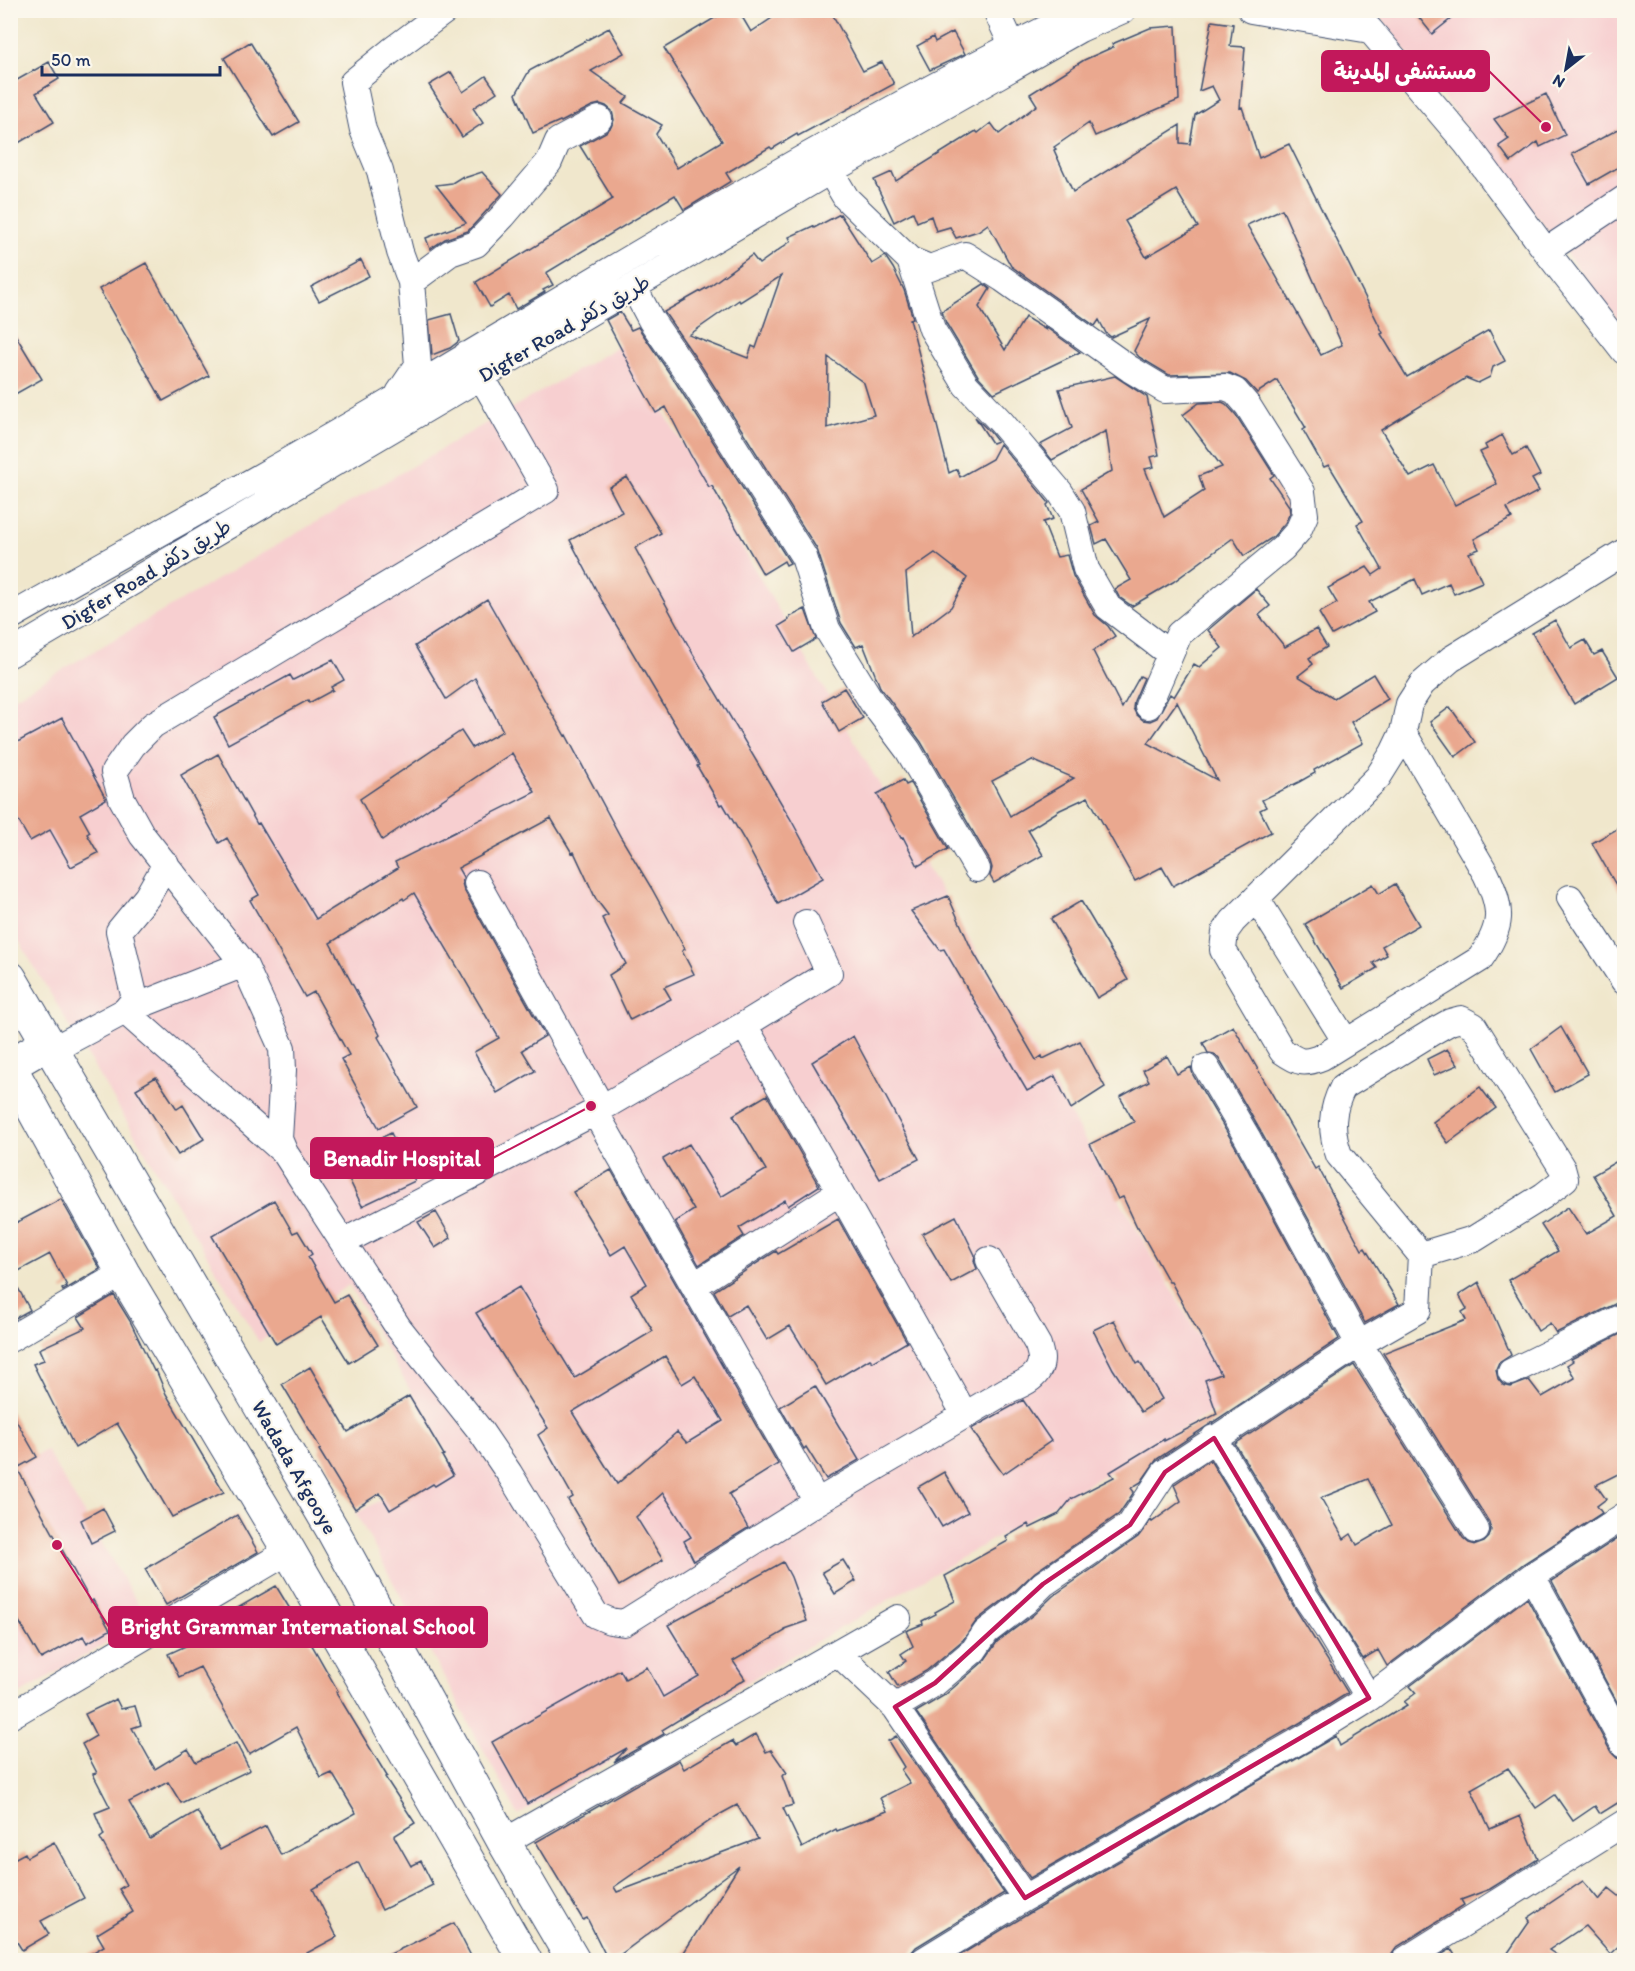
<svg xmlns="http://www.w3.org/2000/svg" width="1635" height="1971" font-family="Itim,'Playpen Sans Arabic',sans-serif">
	<rect width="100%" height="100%" fill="#fbf7ec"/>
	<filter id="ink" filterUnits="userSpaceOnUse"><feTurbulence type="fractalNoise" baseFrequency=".0167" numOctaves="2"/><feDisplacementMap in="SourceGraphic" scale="12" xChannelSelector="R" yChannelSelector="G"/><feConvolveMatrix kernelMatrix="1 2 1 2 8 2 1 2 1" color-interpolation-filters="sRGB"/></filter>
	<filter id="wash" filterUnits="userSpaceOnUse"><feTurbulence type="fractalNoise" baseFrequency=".008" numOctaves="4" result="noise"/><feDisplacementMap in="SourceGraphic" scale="24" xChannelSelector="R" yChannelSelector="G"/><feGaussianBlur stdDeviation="1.35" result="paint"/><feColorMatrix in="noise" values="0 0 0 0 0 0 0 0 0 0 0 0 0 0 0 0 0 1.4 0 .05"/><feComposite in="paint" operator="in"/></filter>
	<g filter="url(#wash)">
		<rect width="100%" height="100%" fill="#f0e7cc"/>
		<path fill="#f7cfd0" d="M1375 11H1624V327L1558 243Z
			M624 343 1235 1399 518 1815 356 1513 452 1462 349 1285 259 1342 11 928 10 700Z
			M46 1450 147 1619 11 1699 10 1472Z"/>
		<g id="blocks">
			<path fill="#eaa88f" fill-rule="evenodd" d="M728 10H738L751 32 784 10H830L863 71 882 62 894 84 798 136 797 134 772 149 770 147 726 173 731 181 684 210 675 195 546 273 553 285 543 290 545 292 516 309 509 295 490 307 476 282 613 199 580 146 606 132 611 127 614 120 612 111 606 106 600 104 592 106 561 122 560 121 533 133 516 94 529 71 609 28 624 53 591 71 628 97 623 103 662 125 656 134 677 168 722 141 664 48Z
				M1413 10H1462L1432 34Z
				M1212 21 1233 24 1230 46 1245 47 1240 108 1242 107 1259 158 1289 144 1383 333 1381 334 1407 377 1489 330 1505 361 1493 367 1490 377 1478 383 1466 378 1381 430 1410 477 1434 465 1455 505 1497 484 1480 452 1487 449 1485 445 1502 435 1513 455 1526 448 1540 475 1532 479 1539 491 1507 508 1512 518 1474 539 1479 549 1469 553 1482 582 1454 594 1449 583 1422 595 1415 579 1369 602 1375 612 1332 635 1319 613 1337 603 1328 588 1367 567 1373 575 1382 569 1357 524 1363 521 1329 465 1324 467 1303 430 1306 428 1277 380 1257 393 1246 381 1230 373 1169 375 1139 357 1134 351 1150 319 1111 337 1106 333 1099 320 1095 326 1011 266 988 224 978 231 956 238 950 227 936 231 931 216 917 222 913 212 894 222 874 180 892 172 896 181 976 131 978 133 991 123 999 134 1037 105 1030 94 1084 60 1113 47 1112 44 1150 28 1176 26 1179 100 1095 136 1089 123 1054 147 1056 149 1054 150 1073 192 1180 125V143L1190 144 1195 115 1219 100 1212 86 1199 91ZM1176 190 1198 227 1146 257 1125 221ZM1282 209 1342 345 1321 355 1247 225Z
				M953 32 965 54 930 70 917 46 933 37 935 42Z
				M250 42 299 122 273 137 224 58Z
				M49 62 59 79 36 93 54 122 10 148V84Z
				M451 72 463 92 486 76 497 92 473 108 483 123 462 137 429 85Z
				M1546 94 1565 135 1540 147 1538 142 1511 162 1499 146 1509 139 1494 119Z
				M1624 126V164L1589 184 1572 154Z
				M482 172 502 194 468 231 445 239 430 249 426 238 466 223 436 185 452 183 463 176 464 178Z
				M840 214 872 264 885 256 893 268 904 290 913 318 910 319 949 473 957 469 960 477 992 459 1000 444 1049 503 1047 505 1053 519 1043 522 1057 557 1067 555 1073 576 1095 615 1108 626 1115 636 1093 651 1122 708 1140 676 1144 678 1134 701 1133 708 1136 714 1143 720 1150 721 1157 718 1170 694 1174 697 1194 664 1199 667 1222 648 1208 630 1256 589 1270 606 1259 615 1285 647 1316 629 1327 647 1309 658 1313 664 1298 676 1334 698 1373 674 1388 699 1351 722 1363 743 1314 770 1315 773 1299 782 1262 800 1266 807 1260 810 1271 832 1173 886 1162 867 1135 881 1088 797 1060 810 1028 830 1043 855 994 883 990 876 992 868 990 861 921 742 880 687 863 644 856 647 841 623 817 549 702 367 664 312 708 287 752 255 759 264 791 241 789 237 813 226 814 228ZM781 276 756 348 752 346 748 358 689 335 739 300 740 302ZM828 357 864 383 874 415 827 428ZM935 553 967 578 951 607 911 637 906 573ZM1177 702 1217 780 1148 743ZM1032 760 1074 778 1010 816 992 781Z
				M361 260 369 276 319 301 311 287Z
				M146 263 209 376 163 401 99 289Z
				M984 284 990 289 979 307 1005 350 1025 317 1046 330 1044 326 1080 352 994 393 978 376 946 323 942 311Z
				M620 312 631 330 638 327 676 383 790 563 786 565 784 561 763 574 712 486 709 487 690 454 666 407 656 413 638 381 606 320Z
				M451 314 459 341 450 348 432 355 429 320Z
				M10 326 42 379 10 397Z
				M1115 376 1147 397 1159 455 1151 457 1154 467 1145 469 1164 517 1204 491 1199 476 1222 467 1183 415 1199 403 1222 402 1226 404 1236 415 1274 475 1270 478 1289 506 1290 513 1285 523 1273 537 1244 556 1233 538 1173 582 1132 606 1119 597 1115 589 1131 580 1106 539 1096 544 1091 526 1099 522 1081 489 1112 471 1106 431 1052 460 1040 445 1072 428 1059 389Z
				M975 417 990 432 997 441 992 443Z
				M627 477 661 533 635 548 693 654 790 818 823 878 778 904 746 843 723 804 720 805 697 766 699 765 602 601 570 540 622 512 609 487Z
				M487 599 565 736 566 735 620 836 652 889 685 949 682 951 694 974 664 987 671 999 630 1020 609 975 626 964 602 918 608 915 596 899 574 852 572 853 551 818 458 868 463 877 462 883 464 890 545 1036 522 1050 535 1071 497 1093 474 1052 499 1038 414 893 404 900 403 898 330 943 380 1035 378 1037 417 1107 379 1128 341 1059 349 1055 314 992 305 997 250 900 259 895 227 838 219 843 181 775 218 754 257 824 259 823 316 919 398 868 395 862 535 792 512 753 382 840 360 799 461 731 472 748 503 731 475 678 446 699 415 646Z
				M805 609 816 639 794 652 779 626 789 620 788 618Z
				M1555 620 1571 648 1585 640 1594 655 1602 651 1618 677 1574 704 1532 633Z
				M333 660 344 680 331 687 333 690 309 703 308 700 228 744 214 717 290 675 293 680Z
				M844 688 863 718 839 732 822 701Z
				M1450 707 1475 742 1455 757 1430 722Z
				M62 718 106 799 80 814 90 832 87 834 98 853 71 867 50 830 30 841 10 806V746Z
				M903 780 906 785 910 783 948 849 918 866 903 837 901 838 877 794Z
				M1624 825V899L1592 843Z
				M1373 884 1379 894 1395 884 1419 925 1382 946 1387 955 1373 963 1377 968 1343 988 1305 924Z
				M948 896 971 948 1036 1060 1042 1056 1043 1059 1080 1041 1105 1087 1071 1109 1055 1076 1027 1091 944 949 940 950 911 911Z
				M1081 901 1128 980 1097 998 1051 919Z
				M1233 1026 1315 1169 1318 1167 1362 1250 1365 1248 1399 1304 1365 1323 1260 1130 1219 1059 1214 1054 1208 1053 1203 1043Z
				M1561 1027 1588 1074 1555 1092 1531 1049Z
				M853 1036 919 1159 880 1179 812 1062Z
				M1447 1049 1458 1065 1434 1075 1427 1059Z
				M1167 1056 1177 1074 1191 1067 1193 1075 1234 1144 1339 1339 1157 1459 1141 1482 1131 1488 1134 1492 1119 1514 1035 1572 1014 1592 977 1620 963 1640 926 1671 898 1687 889 1672 906 1661 901 1654 913 1646 906 1631 923 1624 922 1621 936 1614 935 1612 955 1601 945 1576 1008 1541 1006 1537 1028 1524 1030 1528 1059 1514 1071 1499 1114 1477 1110 1472 1164 1439V1441L1217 1414 1205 1380 1221 1374 1171 1282H1169L1138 1227H1137L1123 1197 1118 1199 1090 1144 1134 1122 1120 1097 1149 1081 1143 1070Z
				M156 1077 177 1109 183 1105 204 1139 178 1155 136 1089Z
				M1480 1087 1496 1108 1448 1143 1433 1122Z
				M767 1095 819 1186 788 1206 785 1200 739 1228 744 1236 699 1265 675 1222 694 1210 663 1159 689 1144 721 1197 766 1170 733 1115Z
				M391 1133 415 1181 362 1206 339 1158Z
				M1624 1157V1301L1617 1303 1556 1333 1550 1323 1538 1331 1508 1280 1558 1251 1541 1225 1568 1207 1586 1234 1617 1216 1593 1175Z
				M611 1170 778 1464 729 1494 748 1528 694 1561 684 1541 691 1537 663 1493 636 1517 663 1560 619 1586 568 1500 573 1497 538 1435 548 1428 476 1313 519 1287 575 1378 653 1331 631 1294 647 1284 625 1246 611 1255 573 1192ZM665 1356 682 1384 695 1376 723 1421 687 1443 677 1432 617 1484 572 1412Z
				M61 1199 100 1269 63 1291 62 1289 67 1286 50 1254 11 1275 30 1310 10 1321V1226Z
				M274 1200 293 1233 298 1231 312 1254 308 1257 334 1302 347 1295 378 1345 349 1363 321 1317 276 1344 212 1236Z
				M436 1212 451 1238 435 1248 418 1222Z
				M956 1216 975 1255 974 1261 977 1269 951 1283 922 1234Z
				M838 1219 907 1342 873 1362 870 1359 826 1385 790 1326 767 1340 746 1305 728 1316 714 1291 776 1251 778 1254Z
				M1479 1282 1511 1355 1499 1363 1496 1370 1498 1379 1503 1385 1511 1387 1529 1380 1542 1397 1575 1378 1567 1365 1573 1361 1571 1359 1624 1332V1471L1596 1485 1606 1499 1597 1506 1602 1513 1523 1564 1387 1666 1378 1650 1363 1659 1319 1590 1288 1531 1235 1444 1354 1365 1463 1538 1469 1543 1476 1545 1484 1542 1489 1537 1491 1530 1489 1522 1383 1353 1466 1320 1462 1312 1467 1309 1459 1295ZM1368 1479 1392 1525 1357 1545 1351 1534 1344 1539 1321 1498Z
				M114 1295 130 1321 154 1371 156 1370 166 1394 224 1492 172 1517 117 1423 75 1448 33 1364 44 1360 39 1349 85 1328 78 1317Z
				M1114 1320 1137 1364 1140 1362 1162 1399 1141 1412 1113 1369 1093 1330Z
				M310 1367 348 1432 409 1396 444 1455 442 1456 453 1475 435 1486 433 1484 390 1510 380 1493 355 1509 319 1450 321 1449 282 1384Z
				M815 1386 859 1460 826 1479 806 1447 804 1449 780 1407Z
				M1023 1400 1051 1441 1003 1474 971 1429Z
				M10 1410 37 1457 17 1468 91 1602 93 1600 110 1630 87 1643 83 1636 41 1659 10 1606Z
				M1210 1460 1262 1546 1293 1605 1348 1693 1303 1721 1030 1878 916 1712 945 1695 984 1661 997 1642 1033 1615 1053 1596 1138 1537 1151 1520 1152 1522 1181 1501 1174 1485 1176 1483Z
				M944 1472 968 1512 942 1527 918 1487Z
				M103 1508 115 1531 91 1543 81 1520Z
				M237 1515 258 1552 166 1605 145 1569Z
				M1619 1537 1624 1546V1715L1552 1581Z
				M843 1560 856 1581 835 1594 822 1572Z
				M783 1562 791 1577 807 1621 784 1629 785 1631 733 1661 745 1679 662 1730 664 1734 614 1762 627 1748 527 1804 492 1742 620 1670 625 1679 647 1667 663 1697 699 1676 668 1625Z
				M276 1586 313 1647 338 1691 336 1692 387 1776 385 1777 415 1823 394 1836 411 1866 421 1861 433 1885 382 1910 358 1862 313 1889 337 1937 294 1960H80L104 1946 97 1934 133 1912 119 1889 126 1885 100 1838 104 1835 95 1813 110 1807 93 1774 97 1773 82 1744 96 1736 85 1714 116 1699 121 1709 135 1706 141 1725 132 1728 155 1769 188 1749 196 1762 236 1743 250 1770 181 1803 168 1782 129 1802 150 1839 197 1811 220 1850 266 1826 281 1855 356 1813 332 1773 321 1778 296 1727 249 1754 200 1667 179 1677 168 1654 188 1645 184 1639Z
				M1527 1598 1611 1752 1617 1758 1624 1760V1799L1600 1814 1595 1806 1573 1821 1555 1795 1536 1808 1508 1768 1471 1789 1490 1829 1520 1816 1538 1859 1490 1889 1461 1900 1464 1905 1397 1947 1392 1954 1390 1960H952L1033 1911 1336 1736 1340 1746 1407 1705 1404 1702 1416 1693 1410 1686Z
				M756 1734 766 1752 771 1750 787 1773 782 1776 793 1805 783 1808 802 1848 836 1829 837 1831 887 1811 880 1798 910 1783 901 1770 904 1767 888 1741 896 1736 1004 1893 916 1947 911 1953 909 1960H679L739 1866 613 1960H608L587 1918 583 1920 536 1842 679 1760 684 1769 732 1741 736 1746ZM737 1805 758 1839 617 1892 614 1887 717 1816Z
				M54 1842 84 1898 41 1921 49 1934 22 1950 10 1931V1861L25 1853 27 1857Z
				M1583 1881 1599 1900 1609 1888 1624 1900V1941L1610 1954 1585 1926 1549 1950 1564 1960H1503L1530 1921 1528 1918Z
				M454 1923 473 1960H378Z
				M1451 1949 1458 1960H1432Z"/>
		</g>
	</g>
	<g filter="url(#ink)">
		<use href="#blocks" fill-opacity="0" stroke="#3b4b6e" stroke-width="1.5"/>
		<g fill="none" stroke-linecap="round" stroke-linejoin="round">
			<g stroke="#3b4b6e" stroke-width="28">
				<path id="minor" d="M996 10 1012 45
					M1251 10 1370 30
					M1350 10 1370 30 1466 143 1546 251 1624 351
					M830 171 846 198 910 260 930 268 965 255 1003 279 1130 369 1165 390 1225 387 1235 391 1248 406 1302 492 1305 515 1298 531 1283 548 1179 634 1148 706
					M1546 251 1624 199
					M910 260 932 329 966 385 1001 422 1060 492 1072 511 1086 569 1108 607 1170 654
					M411 282 450 253 476 244 503 216 549 162 558 141 599 119
					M634 288 651 320 689 375 804 557 827 629 872 702 908 750 977 869
					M466 355 481 376 546 490 153 725 133 745 114 772 122 799 142 835 244 964 282 1048 283 1070 279 1139 285 1153 398 1327 479 1429 509 1473 596 1615 610 1621 624 1623 817 1502 1006 1391C1020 1385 1041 1378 1041 1359 1041 1355 1039 1349 1038 1345L989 1260
					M399 393 418 365 411 282 400 252 380 171 363 130 353 82 391 51 446 10
					M10 617C140 543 271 473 398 397 619 265 837 131 1068 18
					M10 654 830 171 1080 29 1123 10
					M1403 732 1486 874C1503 910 1503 926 1480 959L1322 1057C1303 1065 1298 1062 1282 1051L1223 950 1225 932 1233 921 1378 777 1393 753 1403 732 1409 704 1422 684 1451 659 1624 552
					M477 883 602 1108
					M1256 898 1346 1042
					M1570 898 1624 981
					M125 1011 285 1153
					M125 1011 135 999 119 931 147 897 166 864
					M744 1025 840 1192 965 1415
					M52 1050 125 1011 244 964
					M1206 1067 1247 1137 1359 1344 1476 1530
					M595 1112 817 1502
					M343 1242 595 1112 744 1025 829 973 806 923
					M695 1285 840 1192
					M10 1339 123 1273
					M1511 1372 1624 1316
					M1214 1438 1275 1539 1306 1598 1326 1627 1369 1698
					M1532 1576 1624 1745
					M838 1653 895 1707 1025 1898
					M895 1707 935 1683 974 1650 986 1632 1024 1603 1043 1584 1130 1525 1165 1472 1359 1344 1418 1310 1421 1255 1339 1155C1330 1130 1331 1110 1343 1087L1434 1031 1450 1022 1461 1019 1474 1026 1562 1168 1565 1179 1543 1196 1474 1239 1421 1255
					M10 1716 289 1551
					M504 1842 898 1618
					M924 1960 1025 1898 1311 1734 1369 1698 1532 1576 1624 1516
					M1405 1960 1624 1823"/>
			</g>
			<g stroke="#3b4b6e" stroke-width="35">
				<path id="major" d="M10 1065 48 1043"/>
			</g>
			<g stroke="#3b4b6e" stroke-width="35">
				<path id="highway" d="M10 978 332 1529 504 1842 573 1960
					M10 1067 123 1273 289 1551 525 1960"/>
			</g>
			<use href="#minor" stroke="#fff" stroke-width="26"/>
			<use href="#major" stroke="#fff" stroke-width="33"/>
			<use href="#highway" stroke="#fff" stroke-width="33"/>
		</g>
	</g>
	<path fill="none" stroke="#c2185b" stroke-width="4.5" stroke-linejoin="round" d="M1214 1438 1369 1698 1025 1898 895 1707 935 1683 1043 1584 1130 1525 1165 1472Z"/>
	<g text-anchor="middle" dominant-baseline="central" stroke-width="4.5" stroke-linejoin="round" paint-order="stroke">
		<g font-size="21" fill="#1b2f5e" stroke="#fbf7ec">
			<text transform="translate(564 328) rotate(-30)">Digfer Road طريق دكفر</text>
			<text transform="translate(146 574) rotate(-31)">Digfer Road طريق دكفر</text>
			<text transform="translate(295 1467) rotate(60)">Wadada Afgooye</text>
		</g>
	</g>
	<path fill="none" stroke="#c2185b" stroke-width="2" d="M1546 127L1489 71M591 1106L493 1158M57 1545L109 1627"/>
	<g fill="#c2185b" stroke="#fbf7ec" stroke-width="2">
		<circle cx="1546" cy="127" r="6"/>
		<circle cx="591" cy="1106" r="6"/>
		<circle cx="57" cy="1545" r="6"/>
	</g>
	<g fill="#c2185b" stroke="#c2185b" stroke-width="2">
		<rect x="1322" y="51" width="167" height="40" rx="6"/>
		<rect x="311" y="1138" width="182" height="40" rx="6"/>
		<rect x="109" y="1607" width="378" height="40" rx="6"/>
	</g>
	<g font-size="22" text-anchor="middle" font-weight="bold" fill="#fff">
		<text x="1405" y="79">مستشفى المدينة</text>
		<text x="402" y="1166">Benadir Hospital</text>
		<text x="298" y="1634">Bright Grammar International School</text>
	</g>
	<rect width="1635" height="1971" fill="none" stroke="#fbf7ec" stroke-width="36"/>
	<g transform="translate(1566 69) rotate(211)" stroke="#fbf7ec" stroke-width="4.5" paint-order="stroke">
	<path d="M0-4.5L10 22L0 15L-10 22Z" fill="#1b2f5e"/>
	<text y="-9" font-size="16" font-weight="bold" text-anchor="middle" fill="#1b2f5e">N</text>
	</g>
	<path d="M42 66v9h178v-9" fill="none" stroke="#1b2f5e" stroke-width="3"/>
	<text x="51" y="66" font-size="18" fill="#1b2f5e" stroke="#fbf7ec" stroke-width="4.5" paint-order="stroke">50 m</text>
</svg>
